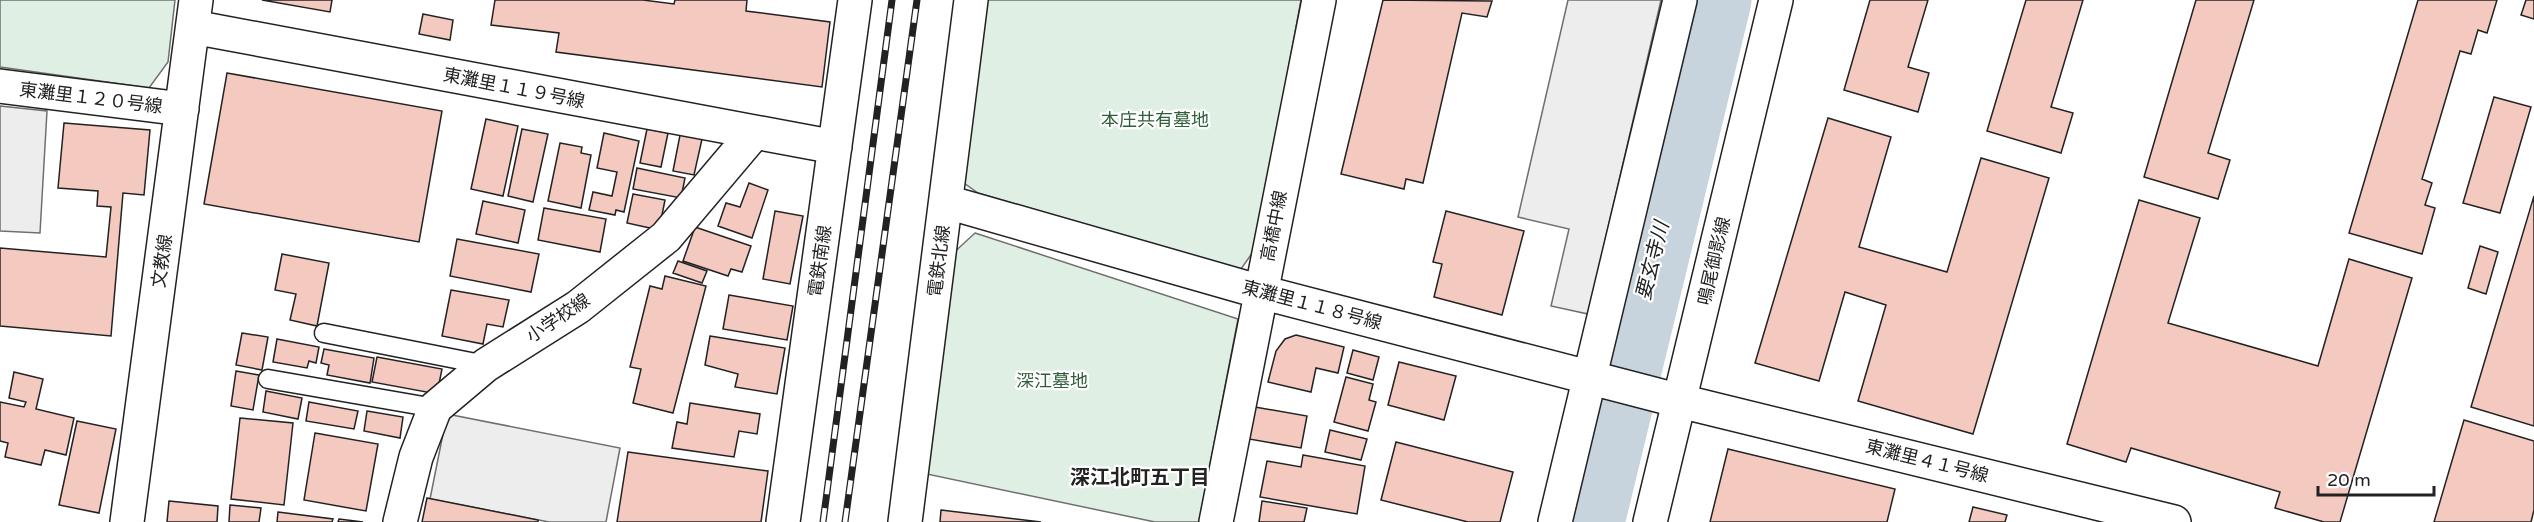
<svg xmlns="http://www.w3.org/2000/svg" width="2534" height="522" font-family="'Varela Round','Noto Sans JP',sans-serif">
	<rect width="100%" height="100%" fill="#fff"/>
	<path fill="#e0efe3" stroke="#6f6f6f" stroke-width="1.5" d="M0 0H175L168 62 149 88 0 67Z
		M981 0H1301L1255 249 1241 269 978 193 957 178Z
		M975 233 1238 319 1199 522H1155L922 473 950 256Z"/>
	<path fill="#ededed" stroke="#6f6f6f" stroke-width="1.5" d="M1568 0H1661L1588 314 1551 306 1569 229 1518 217Z
		M0 106 47 111 40 233 0 231Z
		M447 414 620 448 606 522H549L430 499Z"/>
	<g fill="none" stroke-linecap="round" stroke-linejoin="round">
		<path stroke="#c7d3dd" stroke-width="69" d="M1590 522 1717 0"/>
	</g>
	<path fill="#f3c9c0" stroke="#222" stroke-width="1.5" d="M262 0H332L330 12Z
		M495 0H643L674 4 675 0H747L746 11 830 22 822 87 556 52 559 33 491 25Z
		M1383 0 1492 1 1487 17 1462 13 1423 183 1406 179 1404 189 1341 174Z
		M1870 0H1928L1908 67 1929 73 1918 112 1844 90Z
		M2026 0H2083L2051 107 2073 113 2061 153 1987 131Z
		M2196 0H2254L2208 153 2230 160 2218 199 2144 177Z
		M2418 0H2497L2487 33 2478 30 2471 54 2460 51 2422 179 2432 183 2425 205 2435 208 2422 254 2349 233Z
		M2526 0H2534V19L2521 15Z
		M423 14 453 20 450 40 419 34Z
		M227 73 442 111 419 242 204 204Z
		M2494 97 2531 107 2500 213 2463 203Z
		M1828 118 1891 137 1859 247 1947 272 1981 158 2049 178 1973 434 1858 401 1886 305 1845 292 1819 381 1755 363Z
		M486 119 518 126 503 196 471 189Z
		M64 123 150 130 144 195 123 193 111 336 0 326V248L106 257 111 207 97 206 98 191 58 188Z
		M522 129 548 134 533 202 508 196Z
		M647 129 668 133 661 167 640 163Z
		M604 133 639 141 624 212 616 210 615 215 589 210 593 192 612 196 617 172 597 168Z
		M680 135 702 139 694 175 673 171Z
		M560 143 582 147 581 153 591 155 581 208 548 201Z
		M637 168 685 178 681 198 633 189Z
		M749 183 768 190 752 238 718 226 726 203 740 207Z
		M633 194 665 200 659 230 627 223Z
		M2534 196V426L2471 407Z
		M2139 200 2200 218 2168 323 2318 366 2349 259 2412 278 2340 522H2324L2275 508 2280 492 2131 448 2126 462 2067 444Z
		M483 201 525 210 518 243 476 234Z
		M544 208 606 219 600 252 538 240Z
		M775 211 803 216 790 284 763 279Z
		M1446 211 1524 231 1502 315 1434 297 1442 264 1433 262Z
		M695 227 751 246 742 272 731 269 728 276 683 261Z
		M457 239 539 254 531 292 450 276Z
		M2480 246 2498 252 2486 294 2468 288Z
		M282 254 329 263 317 326 290 320 296 294 275 290Z
		M678 261 707 271 702 283 673 273Z
		M665 276 706 286 673 413 633 403 641 369 630 367 650 286 662 289Z
		M451 290 509 300 503 327 487 324 483 344 442 336Z
		M729 295 793 306 787 340 723 329Z
		M242 333 268 337 262 370 236 365Z
		M1296 335 1344 347 1338 373 1316 368 1311 392 1268 382 1276 351 1285 339Z
		M710 336 785 348 777 394 735 387 738 374 705 365Z
		M277 339 319 347 316 363 309 361 307 368 273 362Z
		M324 349 374 358 370 383 327 375 329 365 321 363Z
		M1353 350 1379 357 1373 380 1347 373Z
		M377 357 442 369 437 394 372 382Z
		M1399 362 1456 376 1444 420 1388 405Z
		M236 371 259 375 253 410 231 406Z
		M14 372 43 379 36 409 74 418 66 455 45 450 41 465 5 457 8 443 0 441V402L24 407 26 402 9 398Z
		M1346 377 1373 384 1369 400 1376 402 1368 431 1334 422Z
		M266 391 302 398 298 419 263 412Z
		M309 402 358 411 354 429 306 421Z
		M690 403 760 414 757 434 739 431 734 457 672 448 677 422 687 424Z
		M1255 407 1307 416 1301 448 1249 439Z
		M367 411 403 417 400 438 364 431Z
		M240 418 293 423 284 505 231 499Z
		M2464 420 2534 441V510L2531 522H2434Z
		M77 421 116 429 99 513 59 505Z
		M1330 430 1367 439 1361 460 1325 452Z
		M315 433 378 444 366 511 304 500Z
		M1396 442 1513 472 1500 522H1468L1381 500Z
		M1728 449 1895 489 1887 522H1710Z
		M628 452 768 471 761 522H617Z
		M1303 455 1365 466 1357 514 1260 497 1267 461 1301 467Z
		M427 498 538 520V522H422Z
		M169 501 218 506 217 522H167Z
		M1262 501 1307 508 1304 522H1259Z
		M230 505 261 508 259 522H229Z
		M1973 507 2007 515 2005 522H1969Z
		M941 510 1041 522H940Z
		M278 512 333 519 332 522H277Z
		M339 519 363 522H338Z"/>
	<g fill="none" stroke-linecap="round" stroke-linejoin="round">
		<g stroke="#222" stroke-width="21">
			<path id="service" d="M324 333 486 365
				M268 379 435 408"/>
		</g>
		<g stroke="#222" stroke-width="36">
			<path id="minor" d="M193 27 835 147
				M0 86 182 109
				M947 202 1261 292 1680 401 2174 522
				M127 522 196 0
				M400 522 416 457 435 408 486 365 578 307 666 237 754 133
				M783 522 855 0
				M905 522 971 0
				M1216 522 1319 0
				M1555 522 1680 0"/>
		</g>
		<g stroke="#222" stroke-width="36">
			<path id="tertiary" d="M1650 522 1776 0"/>
		</g>
		<use href="#service" stroke="#fff" stroke-width="18"/>
		<use href="#minor" stroke="#fff" stroke-width="33"/>
		<use href="#tertiary" stroke="#fff" stroke-width="33"/>
		<g stroke="#222" stroke-width="7">
			<path id="rail" d="M823 522 892 0
				M845 522 917 0"/>
		</g>
		<use href="#rail" stroke="#fff" stroke-width="4.5" stroke-dasharray="14" stroke-linecap="butt"/>
	</g>
	<g text-anchor="middle" dominant-baseline="central" stroke-width="4.5" stroke-linejoin="round" paint-order="stroke">
		<g font-size="18" fill="#222" stroke="#fff">
			<text transform="translate(514 88) rotate(11)">東灘里１１９号線</text>
			<text transform="translate(91 98) rotate(7)">東灘里１２０号線</text>
			<text transform="translate(1274 226) rotate(-79)">高橋中線</text>
			<text transform="translate(162 261) rotate(-82)">文教線</text>
			<text transform="translate(820 261) rotate(-82)">電鉄南線</text>
			<text transform="translate(939 261) rotate(-83)">電鉄北線</text>
			<text transform="translate(1714 261) rotate(-77)">鳴尾御影線</text>
			<text transform="translate(1312 305) rotate(15)">東灘里１１８号線</text>
			<text transform="translate(558 318) rotate(-34)">小学校線</text>
			<text transform="translate(1927 461) rotate(14)">東灘里４１号線</text>
		</g>
		<g font-size="18" fill="#2f5e38" stroke="#fff">
			<text x="1155" y="120">本庄共有墓地</text>
			<text x="1052" y="381">深江墓地</text>
		</g>
		<g font-size="20" font-style="italic" fill="#222" stroke="#fff">
			<text transform="translate(1653 261) rotate(-76)">要玄寺川</text>
		</g>
		<g font-size="20" font-weight="bold" fill="#222" stroke="#fff">
			<text x="1140" y="478">深江北町五丁目</text>
		</g>
	</g>
	<path d="M2318 486v9h116v-9" fill="none" stroke="#222222" stroke-width="3"/>
	<text x="2327" y="486" font-size="18" fill="#222222" stroke="#ffffff" stroke-width="4.5" paint-order="stroke">20 m</text>
</svg>
